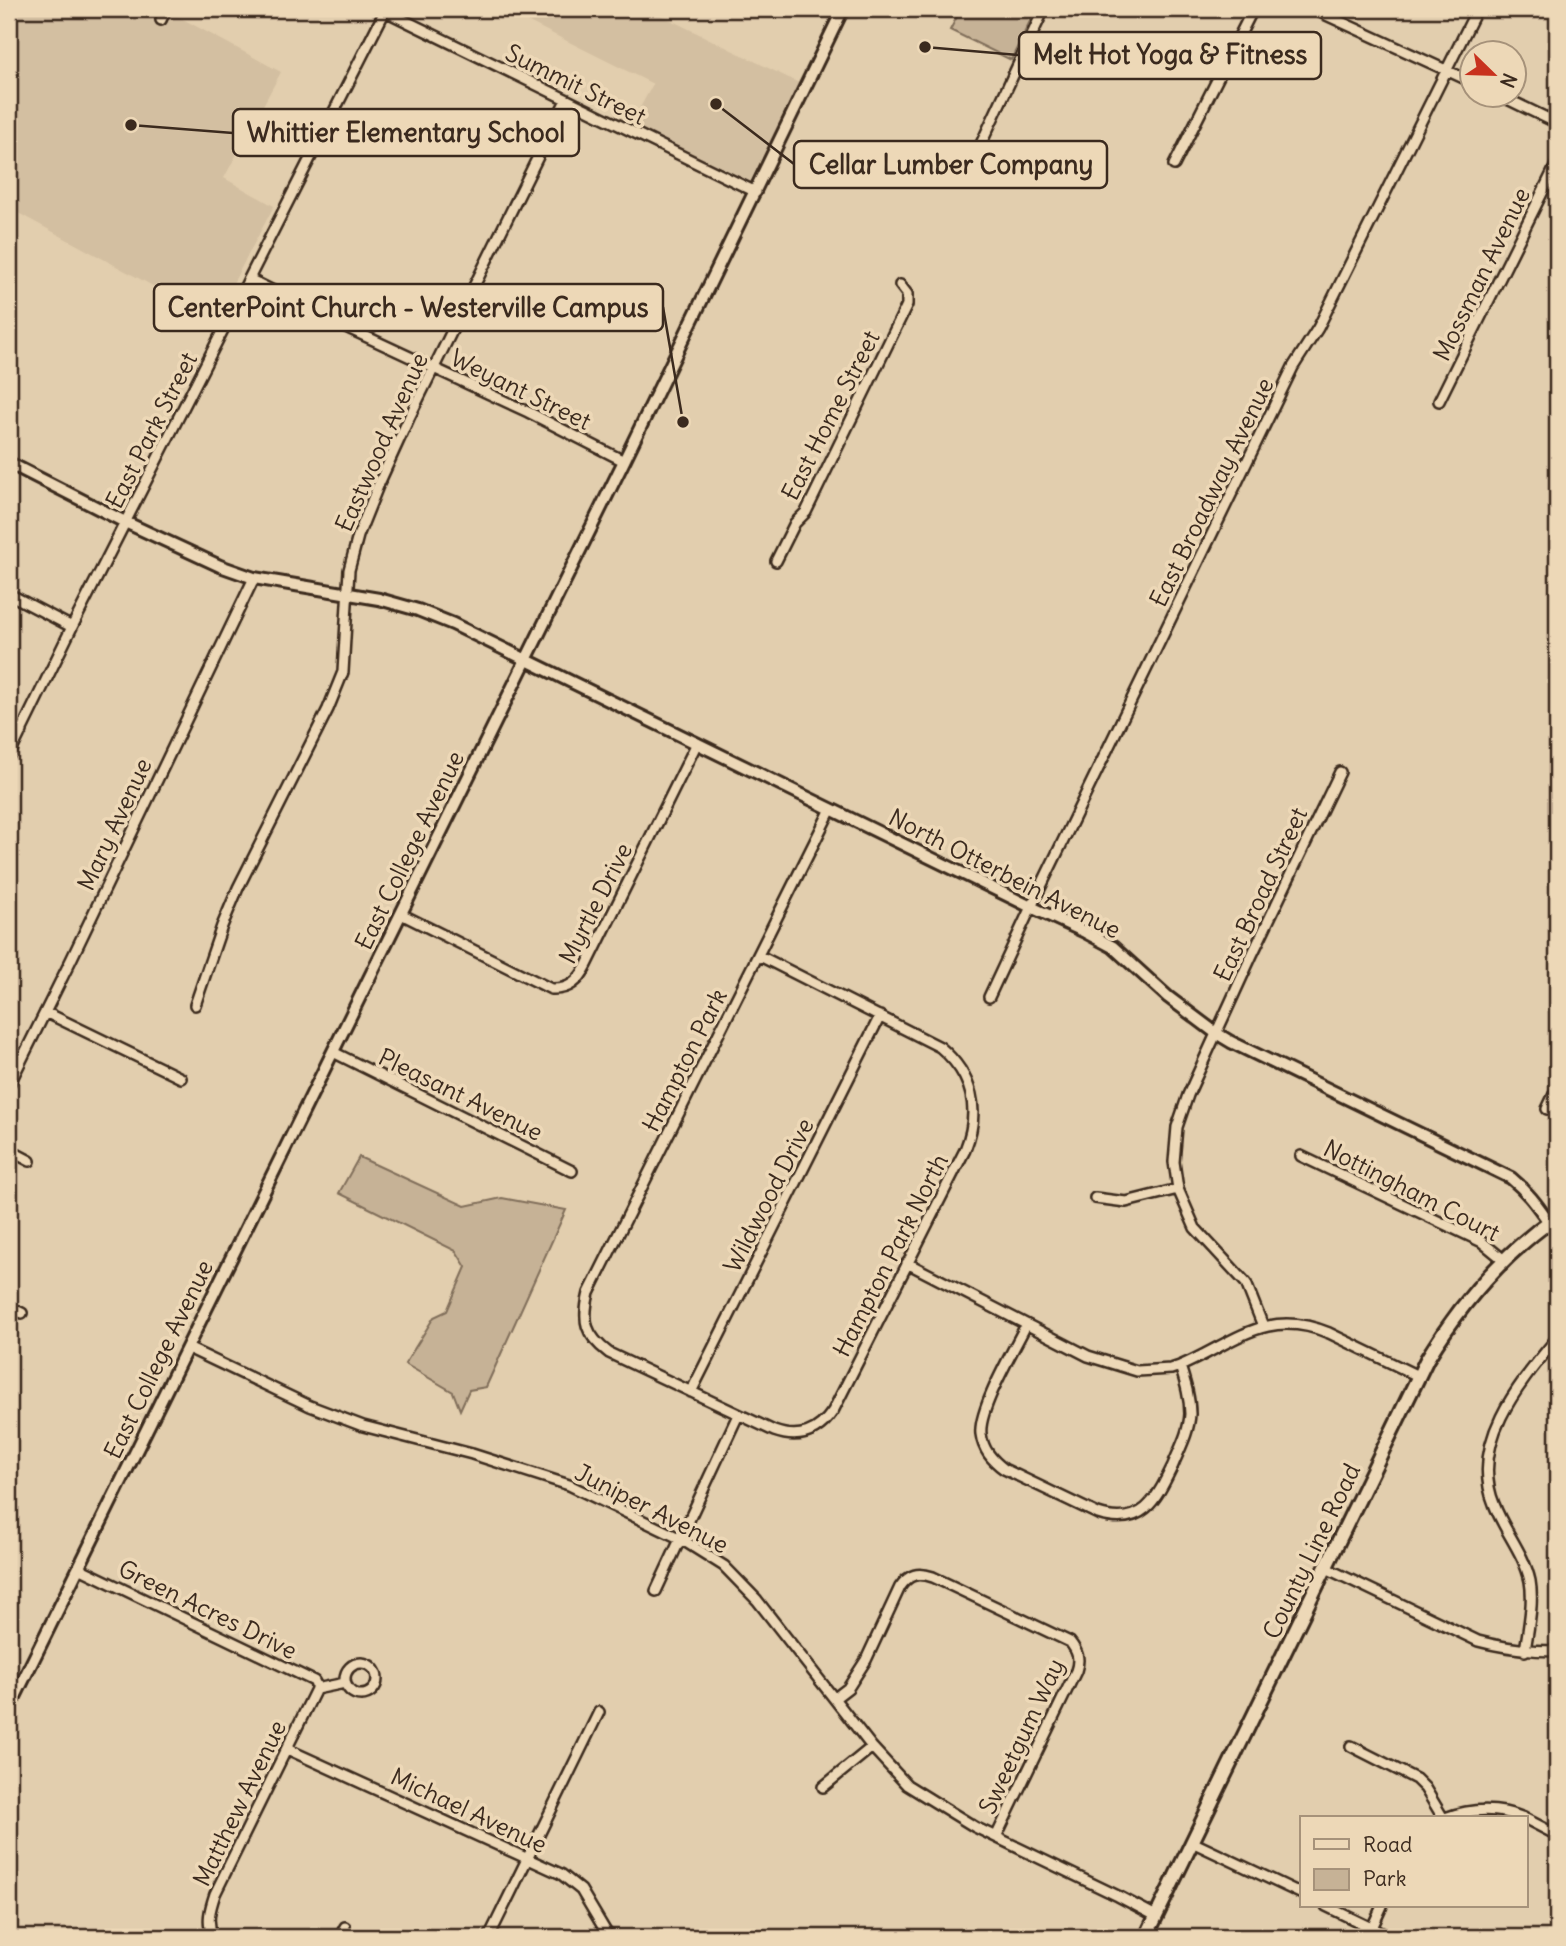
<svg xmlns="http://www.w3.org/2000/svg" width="1566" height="1946" font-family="Delius,sans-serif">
	<rect width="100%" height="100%" fill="#e2ceae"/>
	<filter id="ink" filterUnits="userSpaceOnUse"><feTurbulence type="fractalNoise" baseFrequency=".0143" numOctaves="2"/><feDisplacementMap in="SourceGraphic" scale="14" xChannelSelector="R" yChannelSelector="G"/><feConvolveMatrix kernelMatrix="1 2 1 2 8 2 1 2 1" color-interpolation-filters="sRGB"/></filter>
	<g filter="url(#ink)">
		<path fill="#d3bfa1" d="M9 9H164L281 72 224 178 274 206 214 319 9 208Z
			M503 9H648L799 83 750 181 631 124 653 84Z"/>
		<path fill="#c6b296" stroke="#806e5a" stroke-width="2" d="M961 9H1036L1011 60 950 30Z
			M359 1157 465 1206 502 1198 566 1210 486 1387 469 1390 460 1410 453 1392 405 1364 434 1317 447 1311 466 1267 456 1251 339 1193Z"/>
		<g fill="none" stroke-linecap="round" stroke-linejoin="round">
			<g stroke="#3b2a1e" stroke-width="14">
				<path id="minor" d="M381 9 756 192
					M1313 9 1472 82
					M161 20 166 9
					M1497 94 1557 123
					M981 144 1044 9
					M1174 165 1253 9
					M249 279 352 330 528 412 624 461
					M1439 401 1557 163
					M776 561 795 523 806 512 907 305V294L900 285
					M9 594 72 627
					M9 725 22 731
					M9 756 72 627 386 9
					M401 914 551 989C569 990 579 981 587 965L697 743
					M758 955 940 1047C973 1075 981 1110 965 1150L833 1411C818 1433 799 1440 774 1431L609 1353C585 1335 582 1321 589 1293L831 809
					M989 997 1031 907 1293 367 1318 328 1477 9
					M195 1005 222 926 238 888 328 709 343 672 349 570 358 536 378 486 409 418 566 100
					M45 1012 181 1078
					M333 1052 572 1171
					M9 1085 71 960 254 578
					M1547 1109 1557 1088
					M9 1150 30 1161
					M1301 1156 1482 1242 1504 1260
					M1095 1198 1126 1202 1178 1189
					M907 1263 1088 1356 1137 1371 1171 1369 1180 1366C1234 1343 1266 1307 1329 1333L1418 1376
					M9 1307 22 1313
					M1026 1325C1014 1349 978 1410 981 1434 983 1450 992 1460 1004 1469L1098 1514C1143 1528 1156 1500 1173 1465 1180 1448 1189 1432 1190 1414 1190 1397 1185 1382 1180 1366
					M1263 1326 1246 1283 1195 1228 1178 1189 1174 1162 1177 1127 1188 1095 1252 955 1340 772
					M188 1348 310 1406 363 1426 472 1454 569 1485 681 1539 724 1566 757 1600 872 1747 907 1785 975 1827 1118 1896 1156 1916
					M691 1392 880 1016
					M79 1568 314 1681 316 1685V1689
					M1326 1568 1478 1641C1504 1648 1530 1651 1557 1651
					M656 1591 738 1415
					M1525 1651C1528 1629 1534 1603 1530 1581 1524 1553 1504 1531 1494 1504 1469 1442 1520 1383 1557 1338
					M345 1679a16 16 0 1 1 32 0a16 16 0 1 1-32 0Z
					M316 1689 345 1683
					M835 1698 848 1688 866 1660 900 1587C909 1574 918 1572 933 1577L1070 1642C1078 1652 1080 1659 1076 1671L996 1837
					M1351 1746 1416 1779 1425 1788 1443 1818
					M287 1749 561 1874 581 1890 609 1937
					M823 1787 872 1747
					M1445 1818C1472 1808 1497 1807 1524 1818
					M1526 1819 1557 1835
					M1192 1842 1302 1894
					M1326 1906 1390 1937
					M1372 1928 1382 1906
					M213 1937C206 1922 210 1909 215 1894L316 1689
					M340 1937 345 1927
					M489 1937 599 1712"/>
			</g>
			<g stroke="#3b2a1e" stroke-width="16">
				<path id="tertiary" d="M9 463 125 522 220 566 254 578 379 599 418 610 453 624 1031 907 1085 932 1113 947 1168 997 1216 1033 1231 1042 1511 1178C1527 1191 1537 1205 1549 1222
					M9 1709 624 461 843 9"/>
			</g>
			<g stroke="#3b2a1e" stroke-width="18">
				<path id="secondary" d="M1146 1937 1427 1359C1461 1303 1503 1254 1557 1216"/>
			</g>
			<use href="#minor" stroke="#edd8b7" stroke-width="9"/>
			<use href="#tertiary" stroke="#edd8b7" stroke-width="10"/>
			<use href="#secondary" stroke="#edd8b7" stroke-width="12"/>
		</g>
	</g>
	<g text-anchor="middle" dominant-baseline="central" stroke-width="7" stroke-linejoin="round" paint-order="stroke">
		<g font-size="24" fill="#3b2a1e" stroke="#edd8b7">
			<text transform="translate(576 84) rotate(26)">Summit Street</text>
			<text transform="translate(1481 274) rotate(-64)">Mossman Avenue</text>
			<text transform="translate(521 389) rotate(26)">Weyant Street</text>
			<text transform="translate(830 415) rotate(-63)">East Home Street</text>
			<text transform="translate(151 430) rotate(-63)">East Park Street</text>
			<text transform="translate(381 442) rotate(-66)">Eastwood Avenue</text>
			<text transform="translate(1211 492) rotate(-64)">East Broadway Avenue</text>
			<text transform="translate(114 824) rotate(-65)">Mary Avenue</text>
			<text transform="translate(409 850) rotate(-64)">East College Avenue</text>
			<text transform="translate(1005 873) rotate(27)">North Otterbein Avenue</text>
			<text transform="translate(1260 894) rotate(-65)">East Broad Street</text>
			<text transform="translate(595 903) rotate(-63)">Myrtle Drive</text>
			<text transform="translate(684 1060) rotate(-63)">Hampton Park</text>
			<text transform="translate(461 1094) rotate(26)">Pleasant Avenue</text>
			<text transform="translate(1412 1190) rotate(27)">Nottingham Court</text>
			<text transform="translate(768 1195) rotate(-63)">Wildwood Drive</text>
			<text transform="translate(890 1255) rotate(-63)">Hampton Park North</text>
			<text transform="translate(158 1359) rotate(-64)">East College Avenue</text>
			<text transform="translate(652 1508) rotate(27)">Juniper Avenue</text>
			<text transform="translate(1311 1551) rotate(-64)">County Line Road</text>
			<text transform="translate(208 1609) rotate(26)">Green Acres Drive</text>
			<text transform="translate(1021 1736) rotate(-65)">Sweetgum Way</text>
			<text transform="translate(239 1803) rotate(-64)">Matthew Avenue</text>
			<text transform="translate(469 1810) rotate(25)">Michael Avenue</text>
		</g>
	</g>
	<path fill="none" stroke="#3b2a1e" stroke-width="2.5" d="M925 47L1019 55M131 125L233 133M716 104L794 164M683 422L663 307"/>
	<g fill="#3b2a1e" stroke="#edd8b7" stroke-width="2.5">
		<circle cx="925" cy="47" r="7"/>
		<circle cx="131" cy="125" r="7"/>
		<circle cx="716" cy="104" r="7"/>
		<circle cx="683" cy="422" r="7"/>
	</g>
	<g fill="#edd8b7" stroke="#3b2a1e" stroke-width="2.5">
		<rect x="1019" y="32" width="302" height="47" rx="7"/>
		<rect x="233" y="109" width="346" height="47" rx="7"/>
		<rect x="794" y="141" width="313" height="47" rx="7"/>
		<rect x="154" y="284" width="509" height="47" rx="7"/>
	</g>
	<g font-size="26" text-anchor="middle" font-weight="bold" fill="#3b2a1e">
		<text x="1170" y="64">Melt Hot Yoga &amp; Fitness</text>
		<text x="406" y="142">Whittier Elementary School</text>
		<text x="951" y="174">Cellar Lumber Company</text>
		<text x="408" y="317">CenterPoint Church - Westerville Campus</text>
	</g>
	<rect width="1566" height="1946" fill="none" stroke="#edd8b7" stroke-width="35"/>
	<rect x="18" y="18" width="1531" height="1911" fill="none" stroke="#3b2a1e" stroke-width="2.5" filter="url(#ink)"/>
	<rect x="1300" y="1816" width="228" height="91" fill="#edd8b7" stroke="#a6927a" stroke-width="2"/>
	<rect x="1314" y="1839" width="35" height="10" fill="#edd8b7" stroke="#a6927a" stroke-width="2"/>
	<text x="1363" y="1852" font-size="21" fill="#3b2a1e">Road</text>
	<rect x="1314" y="1869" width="35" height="21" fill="#c6b296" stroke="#a6927a" stroke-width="2"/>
	<text x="1363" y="1886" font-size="21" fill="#3b2a1e">Park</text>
	<g transform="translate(1493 74) rotate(113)"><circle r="33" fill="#edd8b7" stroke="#a6927a" stroke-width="2"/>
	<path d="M0-5L12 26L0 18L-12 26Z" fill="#c8321e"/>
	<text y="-10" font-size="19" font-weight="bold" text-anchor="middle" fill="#3b2a1e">N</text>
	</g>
</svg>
